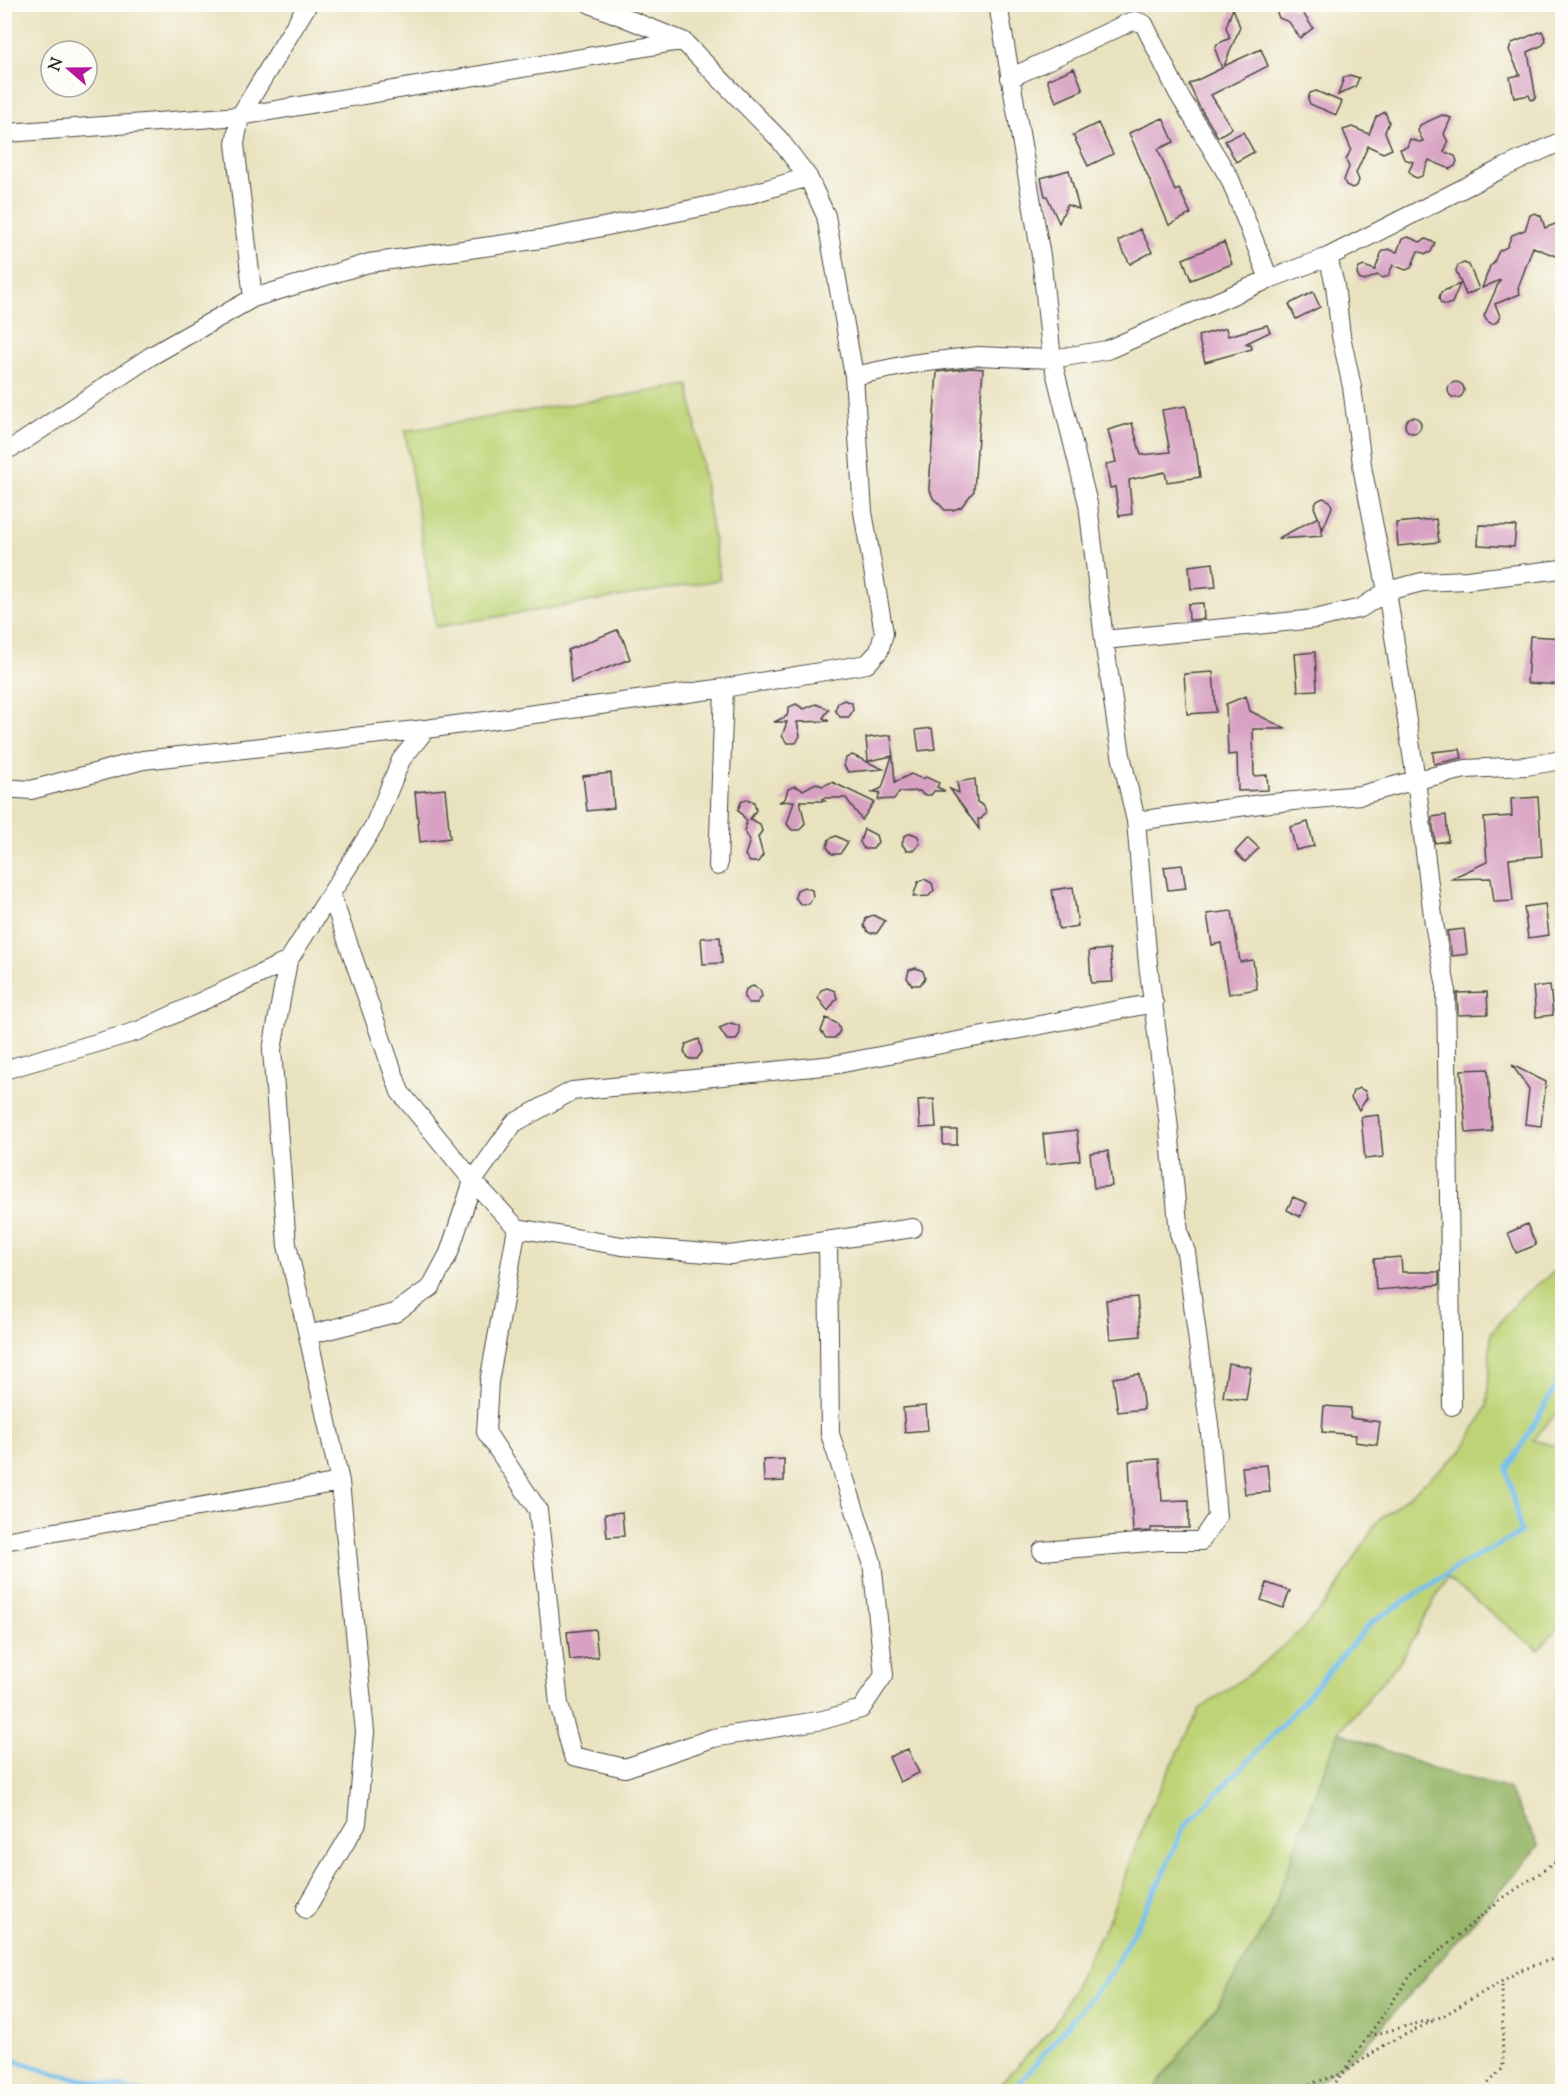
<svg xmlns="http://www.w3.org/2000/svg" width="1567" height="2096" font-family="'Sorts Mill Goudy',serif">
	<rect width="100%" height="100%" fill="#fdfcf7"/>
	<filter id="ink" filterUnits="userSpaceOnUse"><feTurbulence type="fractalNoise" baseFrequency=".0167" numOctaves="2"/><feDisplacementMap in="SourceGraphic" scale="12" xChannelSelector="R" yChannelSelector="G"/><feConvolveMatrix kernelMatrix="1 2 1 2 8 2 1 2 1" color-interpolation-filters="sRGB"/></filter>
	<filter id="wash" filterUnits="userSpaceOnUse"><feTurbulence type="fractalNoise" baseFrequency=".008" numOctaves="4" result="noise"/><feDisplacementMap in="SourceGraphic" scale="24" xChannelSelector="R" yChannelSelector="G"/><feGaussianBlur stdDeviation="1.35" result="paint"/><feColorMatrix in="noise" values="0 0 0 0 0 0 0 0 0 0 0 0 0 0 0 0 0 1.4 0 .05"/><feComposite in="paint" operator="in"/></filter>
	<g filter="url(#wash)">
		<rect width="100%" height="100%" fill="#e9e2bf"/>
		<path fill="#bed376" stroke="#747f50" stroke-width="1.5" d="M689 385 720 580 436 627 405 431Z
			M1562 1266V1407L1533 1440 1562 1448V1523L1560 1528 1562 1530V1623L1538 1650 1447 1578 1403 1657 1339 1732 1300 1833 1270 1919 1221 2000 1160 2081 1154 2091 992 2092 1053 2028 1111 1914 1149 1810 1200 1709 1252 1672 1304 1628 1334 1593 1376 1523 1462 1451 1487 1407 1491 1333 1522 1296Z"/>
		<path fill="#96b567" stroke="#607049" stroke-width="1.5" d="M1339 1732 1434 1769 1508 1789 1539 1846 1364 2047 1307 2091H1154L1160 2081 1221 2000 1270 1919 1300 1833Z"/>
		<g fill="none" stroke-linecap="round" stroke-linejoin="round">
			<path stroke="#74bfee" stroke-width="5" d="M4 2057 56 2074 141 2092
				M1012 2092 1111 1973 1160 1881 1183 1828 1273 1735 1370 1624 1459 1566 1521 1533 1507 1470 1562 1376"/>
		</g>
		<g id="blocks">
			<path fill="#d8a1c3" d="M1284 5 1303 13 1313 28 1300 38 1289 22 1279 18 1277 13 1279 8Z
				M1233 8 1240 27 1224 66 1261 49 1268 66 1211 95 1232 128 1218 137 1199 106 1189 84 1222 68 1215 49 1217 44 1230 38 1226 27Z
				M1542 31 1546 40 1543 45 1528 52 1536 98 1531 100 1529 95 1514 98 1510 77 1520 75 1509 50 1512 43Z
				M1074 68 1083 90 1056 102 1047 80Z
				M1350 75 1359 78 1355 87 1338 95 1344 77Z
				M1316 91 1342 102 1336 115 1310 104 1308 99 1310 93Z
				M1385 112 1389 122 1385 132 1392 149 1383 153 1368 146 1356 173 1359 180 1357 186 1352 188 1346 185 1344 180 1349 167 1346 160 1351 149 1343 130 1352 127 1369 134 1376 117Z
				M1442 115 1451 118 1444 134 1448 142 1444 152 1455 156 1457 161 1455 166 1450 169 1429 160 1422 176 1417 178 1412 176 1409 171 1413 162 1404 159 1400 149 1407 147 1410 139 1419 142 1423 141 1418 131 1420 125Z
				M1163 118 1174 142 1158 149 1175 191 1179 189 1191 214 1169 225 1129 133Z
				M1098 123 1113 154 1088 166 1073 135Z
				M1243 132 1254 152 1236 162 1225 141Z
				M1069 170 1079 209 1067 205 1059 223 1047 196H1045L1041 178Z
				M1535 213 1541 216 1545 228 1563 221V234L1558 244 1563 259 1533 247 1518 288 1520 294 1495 304 1500 316 1497 322 1492 324 1487 321 1484 316 1500 280 1482 288 1490 266 1493 264 1499 251 1507 247 1512 235 1525 230 1530 215Z
				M1140 229 1152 252 1130 264 1118 241Z
				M1408 237 1420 242 1426 239 1435 243 1431 252 1426 254 1418 251 1411 268 1406 270 1393 265 1388 276 1383 278 1377 275 1364 281 1359 279 1357 273 1359 268 1364 266 1375 270 1382 251 1388 249 1397 252 1402 239Z
				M1224 242 1232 264 1191 280 1183 259Z
				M1464 263 1469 265 1479 289 1466 295 1456 271 1458 265Z
				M1460 284 1452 303 1446 305 1441 303 1439 298 1441 292Z
				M1313 292 1320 307 1296 319 1289 304Z
				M1267 325 1270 332 1245 344H1251L1252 349 1205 362 1198 336 1226 328 1228 336Z
				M972 368 983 369 974 491 961 507 953 510H945L933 498 929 488 937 372Z
				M1448 390a8 8 0 1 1 16 0a8 8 0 1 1-16 0Z
				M1186 406 1194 448H1196L1200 477 1167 482 1165 472 1129 480 1132 514 1119 516 1115 487 1110 488 1106 464 1116 462 1108 430 1132 423 1141 455 1170 452 1162 410Z
				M1405 425a8 8 0 1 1 16 0a8 8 0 1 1-16 0Z
				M1323 498 1330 501 1332 507 1323 529 1314 507 1317 501Z
				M1318 517 1323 536 1277 539Z
				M1436 519 1439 542 1398 546 1396 523Z
				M1479 525 1516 526 1514 547 1478 545Z
				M1213 563 1216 587 1191 589 1189 566Z
				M1203 603 1204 619 1189 620 1188 604Z
				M617 630 623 639 630 659 571 682 568 650Z
				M1530 636 1563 638V685L1527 683Z
				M1315 652 1317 690 1298 691 1295 654Z
				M1213 672 1216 712 1187 714 1184 674Z
				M1246 696 1250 711 1286 729H1253L1254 776 1267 775 1268 790 1238 791 1237 754 1228 755 1226 704Z
				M844 700 852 703 853 710 849 717H840L835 710 838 703Z
				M796 704 804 709 816 704 829 709 823 718 829 721 797 722 800 736 796 743H787L782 736 787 722H774L787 716 789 707Z
				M932 728 935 749 919 751 916 730Z
				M891 735 895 782 911 774 922 779 926 777 939 783 937 787 945 791H934L931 795H923L920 791 899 792 894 799 878 800 880 792 871 793 882 788 892 756 868 761 866 738Z
				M1460 749 1462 758 1434 764 1433 752Z
				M852 755 883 769 848 772 844 766 846 758Z
				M611 773 614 808 587 811 583 776Z
				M975 779 977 802 984 806 986 813 981 819H978L979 829 950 789 959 793 957 782Z
				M832 782 874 802 862 820 846 798H823L822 799 825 801H800L805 823 800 830H792L787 824 794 801 779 802 785 799 788 789 795 786 803 790 816 783 822 786Z
				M445 789 450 838 420 842 415 792Z
				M1538 797 1542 856 1509 859 1513 901 1494 902 1491 878 1450 879 1487 862 1484 818 1512 816 1511 799Z
				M747 799 754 802 756 810 750 819 760 824 762 831 758 837 763 855 758 862H750L745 855 750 840 744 831 747 821 738 810 741 802Z
				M1446 815 1448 841 1435 843 1432 817Z
				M1308 822 1314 846 1296 850 1290 827Z
				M864 829 876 835 878 842 873 849H864L860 842Z
				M911 833 918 836 920 843 915 850H906L902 844 904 836Z
				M836 836 848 842 840 854H832L827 847 829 839Z
				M1248 838 1259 848 1245 862 1235 852Z
				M1182 865 1186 888 1168 890 1164 867Z
				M924 879 932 883 934 890 929 896 913 897 918 882Z
				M804 887 812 890 813 897 809 904H800L795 897 797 890Z
				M1073 887 1078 926 1059 929 1052 890Z
				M1545 904 1549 935 1528 938 1524 907Z
				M1232 911 1240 962 1253 960 1257 989 1229 994 1221 943 1212 945 1207 914Z
				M873 915 885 921 877 933H869L864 926 866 918Z
				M1464 929 1467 954 1452 956 1447 931Z
				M720 937 722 963 703 964 701 938Z
				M1110 949 1113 982 1091 983 1089 951Z
				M916 968 923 971 925 978 920 985H912L907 978 909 970Z
				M1550 985 1553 1015 1536 1017 1533 987Z
				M753 986 760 990 762 996 757 1003H749L744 997 746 989Z
				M827 988 835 991 837 998 828 1011 818 998 821 990Z
				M1487 992 1488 1014 1458 1015 1457 993Z
				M826 1018 838 1024 840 1031 835 1038H826L821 1031Z
				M731 1023 739 1026 740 1033 736 1040H727L719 1028Z
				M699 1039 702 1052 697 1059H689L684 1052 686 1044Z
				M1512 1065 1546 1082 1541 1126 1525 1124 1529 1089Z
				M1488 1069 1492 1131 1466 1133 1461 1070Z
				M1359 1088 1365 1091 1367 1098 1359 1110 1351 1098 1353 1091Z
				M934 1099 936 1127 920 1128 918 1100Z
				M1379 1115 1383 1157 1365 1159 1361 1117Z
				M943 1130H957V1145H943Z
				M1077 1130 1080 1160 1046 1164 1043 1134Z
				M1108 1151 1112 1186 1094 1188 1090 1153Z
				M1293 1197 1307 1203 1300 1217 1287 1210Z
				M1527 1224 1536 1245 1516 1253 1508 1233Z
				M1401 1257 1402 1272H1439V1285L1376 1290 1374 1259Z
				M1137 1297 1141 1336 1110 1339 1106 1300Z
				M1228 1363 1251 1367 1246 1400 1223 1397Z
				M1139 1374 1144 1409 1118 1412 1113 1378Z
				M926 1406 928 1430 905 1432 903 1408Z
				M1324 1406 1351 1408 1350 1418 1380 1422 1377 1445 1355 1442 1356 1435 1322 1432Z
				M784 1459V1481L764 1482 763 1460Z
				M1159 1459 1162 1501 1189 1500V1528H1151V1531L1133 1532 1129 1461Z
				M1267 1465 1270 1492 1245 1494 1242 1467Z
				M622 1512 624 1536 607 1537 605 1514Z
				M1267 1583 1290 1591 1283 1608 1261 1600Z
				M595 1629 598 1657 570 1660 567 1632Z
				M908 1749 919 1773 900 1782 889 1757Z"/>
		</g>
	</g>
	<g filter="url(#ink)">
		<use href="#blocks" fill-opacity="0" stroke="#484641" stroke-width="1.5"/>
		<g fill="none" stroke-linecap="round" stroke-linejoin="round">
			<g stroke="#484641" stroke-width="20">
				<path id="minor" d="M998 4 1041 256 1052 359 1088 504 1104 640 1121 755 1136 821 1148 964 1168 1119 1179 1233 1186 1252 1210 1432 1217 1517 1201 1541H1161L1042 1551
					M1010 78 1130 22 1136 21 1144 24 1178 93 1230 179 1269 279
					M7 133 240 116 681 41
					M1328 257 1335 285 1341 336 1352 387 1363 472 1387 591 1416 780 1434 924 1446 987 1452 1406
					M253 298 235 144 240 116 308 4
					M854 376 911 364 978 356 1052 359 1107 350 1269 279 1328 257 1503 168 1562 141
					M4 451 19 444 151 356 253 298 369 263 548 238 717 204 808 177
					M1104 640 1315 619 1361 608 1387 591 1422 582 1467 580 1562 569
					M4 788 31 790 143 760 426 729
					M1136 821 1261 804 1361 795 1416 780 1466 769 1526 766 1562 760
					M718 866 724 688
					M331 894 400 1092 473 1181 517 1228 622 1246 730 1255 913 1228
					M4 1070 138 1031 288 961
					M517 1228 489 1382 486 1432 538 1510 559 1704 573 1756 625 1768 713 1738 823 1720 861 1709 884 1675 872 1562 830 1434 828 1241
					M308 1335 395 1313 431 1287 449 1253 473 1181 514 1123 572 1091 833 1065 1154 1003
					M4 1541 340 1482 308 1335 287 1245 272 1050 288 961 374 826 401 760 426 729 724 688 867 664 879 651 884 633 863 512 854 376 826 216 808 177 779 139 683 41 590 4
					M306 1909 357 1823 365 1732 340 1482"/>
			</g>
			<path stroke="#484641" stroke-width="3" stroke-dasharray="1.5 4.5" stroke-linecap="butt" d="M1369 2036 1441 2017 1521 1970 1562 1956
				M1293 2092 1306 2085 1342 2074 1386 2044 1433 2021
				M1329 2092 1411 1975 1500 1900 1562 1858
				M1480 2092 1503 2068 1502 1981"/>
			<use href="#minor" stroke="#fff" stroke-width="18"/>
		</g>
	</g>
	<rect width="1567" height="2096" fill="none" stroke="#fdfcf7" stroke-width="24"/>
	<g transform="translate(69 69) rotate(290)"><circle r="28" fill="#fdfcf7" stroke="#a9a8a5" stroke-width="1.5"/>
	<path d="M0-4.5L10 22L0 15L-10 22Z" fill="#b5179e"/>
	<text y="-9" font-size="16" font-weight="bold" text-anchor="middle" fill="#2b2b2b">N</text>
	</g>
</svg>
